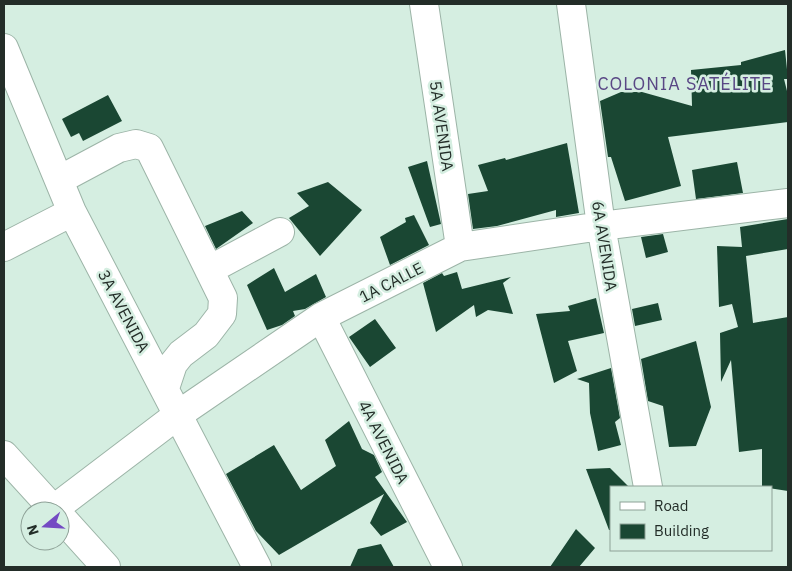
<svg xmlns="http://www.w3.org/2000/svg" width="792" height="571" font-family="'IBM Plex Sans',sans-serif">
	<rect width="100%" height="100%" fill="#d5eee1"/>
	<path fill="#1a4733" d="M785 50 788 79H784L788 95V122L668 137 681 186 625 201 611 157H608L600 101 621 92H642L692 106 691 70 741 65V62Z
		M108 95 122 121 83 141 79 133 71 137 62 119Z
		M567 143 579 213 556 217V210L497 226 473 229 468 194 488 191 478 165 505 158 506 160Z
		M427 161 441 224 430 227 408 167Z
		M737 162 743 193 696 199 692 170Z
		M328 182 362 210 320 256 289 218 309 206 297 193Z
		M242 211 253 223 216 249 205 226Z
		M414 215 429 245 390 265 380 237 406 222 405 218Z
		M788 219V249L746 256 753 323 788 317V491L762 487V449L739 452 731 360 721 382 720 333 738 327 732 304 719 307 717 246 742 247 740 227Z
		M663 234 668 252 646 258 641 237Z
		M274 268 285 292 316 274 326 297 305 309 293 311 295 316 282 325 267 330 247 285Z
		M457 272 462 289 511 277 503 283 513 314 488 310 476 317 474 305 436 332 423 283 442 273 444 276Z
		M596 298 604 333 568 341 577 371 554 383 536 314 570 311 568 306Z
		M658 303 662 320 635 326 632 309Z
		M375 319 396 348 370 367 349 337Z
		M696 341 711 407 696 446 669 447 663 406 648 401 641 359Z
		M611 368 620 418 615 422 621 445 598 451 590 413 589 383 577 379Z
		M349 421 362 449 374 455 382 472 375 477 407 522 381 536 370 523 384 494 279 555 256 531 226 474 274 445 301 490 336 466 325 440Z
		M610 468 629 487H611V530H609L586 469Z
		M576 529 595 548 579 567H550Z
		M381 544 394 567H350L358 549Z"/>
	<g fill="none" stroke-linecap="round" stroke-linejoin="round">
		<g stroke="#9cb4a7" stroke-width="30">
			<path id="minor" d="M424 4 460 247
				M571 4 601 226 648 487
				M4 48 72 212 257 567
				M59 180 119 148 136 144 149 148 223 298 222 314 206 335 181 354 173 364 165 388
				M4 247 72 212
				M209 270 280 232
				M321 317 448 567
				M4 455 55 511
				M54 509 179 414 321 317 460 247 601 226 788 203
				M60 516 106 567"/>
		</g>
		<use href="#minor" stroke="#fff" stroke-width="28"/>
	</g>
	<g text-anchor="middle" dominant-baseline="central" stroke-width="5" stroke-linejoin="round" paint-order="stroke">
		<g font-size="16" fill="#232d28" stroke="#d5eee1">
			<text transform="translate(442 126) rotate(82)">5A AVENIDA</text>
			<text transform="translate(605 246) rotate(81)">6A AVENIDA</text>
			<text transform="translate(391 282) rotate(-27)">1A CALLE</text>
			<text transform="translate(124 311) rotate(62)">3A AVENIDA</text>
			<text transform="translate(384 442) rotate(63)">4A AVENIDA</text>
		</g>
		<g font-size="18" letter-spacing="1" fill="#594785" stroke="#d5eee1">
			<text x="685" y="83">COLONIA SATÉLITE</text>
		</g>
	</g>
	<rect width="792" height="571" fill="none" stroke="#232d28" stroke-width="10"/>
	<rect x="610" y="486" width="162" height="65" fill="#d5eee1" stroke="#8ea197"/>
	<rect x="620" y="502" width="25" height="8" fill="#ffffff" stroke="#8ea197"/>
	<text x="654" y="511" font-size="15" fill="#232d28">Road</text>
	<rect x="620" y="524" width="25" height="15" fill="#1a4733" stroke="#8ea197"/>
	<text x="654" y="536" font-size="15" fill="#232d28">Building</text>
	<g transform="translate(45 526) rotate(252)"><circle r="24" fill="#d5eee1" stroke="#8ea197"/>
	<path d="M0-4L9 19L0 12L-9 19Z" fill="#744ac3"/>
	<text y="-8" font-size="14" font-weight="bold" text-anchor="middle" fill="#232d28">N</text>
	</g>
</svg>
